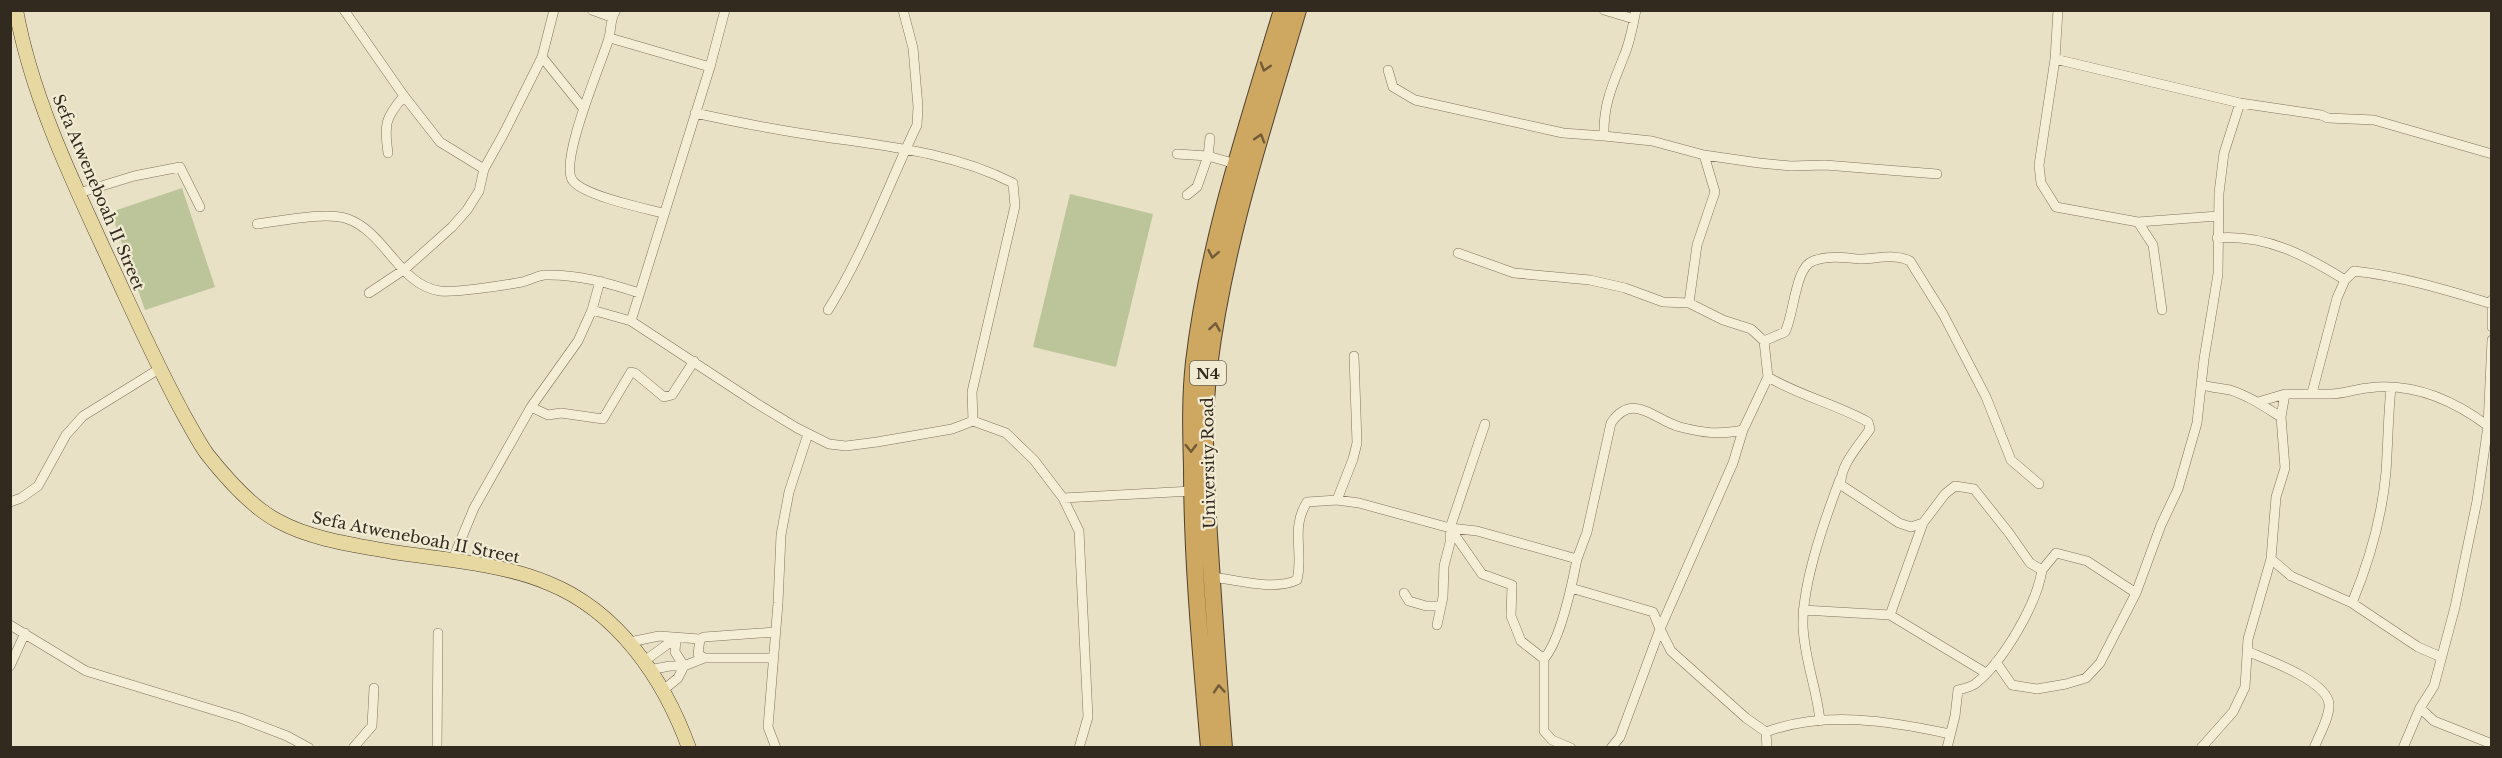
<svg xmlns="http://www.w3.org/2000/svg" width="2502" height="758" font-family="'Libre Baskerville',serif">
	<rect width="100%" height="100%" fill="#e8e1c5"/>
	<path fill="#bcc59a" d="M182 188 215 287 145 310 111 212Z
		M1070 194 1153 214 1116 367 1033 347Z"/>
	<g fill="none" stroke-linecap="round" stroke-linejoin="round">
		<g stroke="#81735d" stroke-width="10">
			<path id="street" d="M344 10 404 96 440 142 484 169
				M592 10 611 17
				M616 10C609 20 612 31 608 41 601 64 558 164 573 181 585 196 643 208 663 213
				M1604 10 1634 19
				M1636 10C1633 25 1630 42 1624 56 1613 84 1603 104 1604 136L1652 141 1704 155 1759 163 1791 166 1825 165 1937 174
				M610 38 710 67
				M542 57 583 108
				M2055 59 2039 165 2041 183 2056 207 2138 222 2153 245 2162 310
				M1388 70 1393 87 1415 100 1563 133 1604 136
				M2240 103 2321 115 2328 118 2374 120 2492 154
				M388 153C384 124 385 118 404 96
				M1177 154 1208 156 1210 138
				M79 193 134 176 180 167 200 207
				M1187 195 1197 187 1208 156 1236 164
				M2138 222 2218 216
				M257 224C281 221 326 211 348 219 386 233 399 285 440 291 455 293 506 285 522 282 530 280 537 276 544 275 577 274 609 283 639 293
				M2217 238C2265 234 2305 255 2345 280L2337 298 2312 393
				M1458 253 1514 273 1590 280 1625 288 1663 302 1689 303 1723 320 1751 329 1764 341 1768 377 1743 430 1733 463 1660 629 1671 651 1746 718 1766 732 1767 748
				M2345 280 2354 271C2400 276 2447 290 2492 304
				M369 293 405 269 452 227 467 210 479 191 484 169 504 133 542 57 554 10
				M2492 300V327
				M1689 303 1697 245 1715 192 1704 155
				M592 310 600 281
				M828 310C865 251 887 188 917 125L918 107 913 48 903 10
				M631 321 710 67 725 10
				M1764 341 1785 332C1794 315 1795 267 1813 261 1827 255 1845 258 1860 259 1876 259 1895 253 1910 261L1943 314 1986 397 2011 460 2039 484
				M1768 377C1800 396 1836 404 1868 422L1870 429C1860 444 1839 466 1841 485L1899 523 1911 527 1923 523 1945 494 1955 486 1974 489 2009 533 2030 563 2042 570C2037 604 2003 662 1975 684 1970 687 1963 689 1958 690L1955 716 1947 748
				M2258 402 2285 394
				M531 407 548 415 561 413 603 419 631 372 635 373 664 397 672 395 694 361
				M2281 417 2285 394C2300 394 2316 394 2331 394 2344 394 2355 389 2368 388 2413 382 2453 400 2488 426L2477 501 2455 607 2434 686 2420 708 2403 748
				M973 421 1006 433 1034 460 1063 498 1079 531 1088 717 1079 748
				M2488 426 2492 340
				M1063 498 1192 491
				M1337 500 1353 459 1357 443 1354 356
				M10 502 21 498 38 486 66 435 83 416 159 369
				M1450 528 1482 574 1512 585 1511 616 1521 641 1544 659V731L1552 740 1571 748
				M2271 559 2291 576 2352 603 2418 647 2441 657
				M452 561 474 508 531 407 578 341 592 310 631 321 756 403 797 428 829 444 846 446 877 442 952 429 973 421 972 392 1015 206 1013 183C952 152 885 146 818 136 777 130 736 122 695 113
				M2042 570 2056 553 2087 561 2136 593
				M1212 577C1238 580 1273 591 1297 580 1304 552 1290 529 1307 502L1337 500 1359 503 1450 528 1477 531 1577 559 1587 532 1611 423C1633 391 1654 420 1680 427 1704 433 1718 435 1743 430
				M1571 588 1653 612 1660 629 1620 737 1611 748
				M1404 593 1409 601 1426 606H1440
				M2352 603C2369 562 2382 517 2386 472 2388 444 2388 416 2391 388
				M1803 610 1890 615 1923 523
				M1890 615 1986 673
				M10 625 86 671 240 718 287 736 309 748
				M1437 625 1443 597 1444 566 1450 543V528L1485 424
				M676 638 675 652 684 666
				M630 642 659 636 700 639
				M2249 652C2268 660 2327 681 2329 704 2330 717 2319 735 2314 748
				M773 658H704L698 654 700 639 704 637 775 632
				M1544 659C1560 640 1572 585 1577 559
				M643 662 676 638
				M1996 662 2012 685 2037 689 2066 684 2086 678 2100 663 2136 593 2161 525 2178 489 2197 423 2204 359 2218 274 2219 193 2224 153 2240 103 2055 59 2058 10
				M10 666 25 633
				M649 670 670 666H684L704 658
				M662 691 678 678 684 666
				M2420 708 2434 721 2492 744
				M1820 721C1817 689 1804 658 1803 626 1802 583 1825 519 1840 479
				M1766 732C1824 710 1890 721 1950 734
				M353 748 372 726 374 688
				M437 748 438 633
				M776 748 768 727 778 603 781 535 789 492 808 434
				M2201 748 2233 712 2245 687 2248 639 2271 559 2276 497 2285 468 2281 417C2265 407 2249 396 2230 390 2221 388 2212 388 2203 385"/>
		</g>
		<g stroke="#4f4231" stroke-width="15">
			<path id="primary" d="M16 10C34 109 84 204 125 295 144 336 163 377 185 417 192 429 199 443 207 454 226 478 251 507 278 521 313 540 355 545 393 552 441 559 504 564 548 583 618 611 664 679 689 748"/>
		</g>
		<g stroke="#4f4231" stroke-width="18">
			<path id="highway" d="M1209 748C1201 654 1192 561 1192 467 1191 432 1190 397 1194 362 1208 242 1247 126 1282 10
				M1224 748C1219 687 1215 627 1211 566 1207 501 1201 432 1209 367 1224 244 1263 128 1298 10"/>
		</g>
		<use href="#street" stroke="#f4eed7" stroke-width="9"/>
		<use href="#primary" stroke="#e7d8a1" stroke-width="14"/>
		<use href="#highway" stroke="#cea760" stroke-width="16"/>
	</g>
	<defs><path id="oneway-chevron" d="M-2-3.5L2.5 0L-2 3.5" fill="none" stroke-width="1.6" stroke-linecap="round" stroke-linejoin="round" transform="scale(1.5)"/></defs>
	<g stroke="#715c39">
		<use href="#oneway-chevron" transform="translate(1265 67) rotate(107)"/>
		<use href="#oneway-chevron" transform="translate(1260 138) rotate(-73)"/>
		<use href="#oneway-chevron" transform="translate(1213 254) rotate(101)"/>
		<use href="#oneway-chevron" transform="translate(1215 327) rotate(-81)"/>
		<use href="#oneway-chevron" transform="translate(1191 448) rotate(89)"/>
		<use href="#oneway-chevron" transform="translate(1219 689) rotate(-94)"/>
	</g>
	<g text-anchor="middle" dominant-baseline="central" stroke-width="4.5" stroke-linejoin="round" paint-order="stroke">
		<rect fill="#f1ebd3" stroke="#6c6455" stroke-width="1.5" x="1190" y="361" width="36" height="24" rx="4.5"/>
		<g font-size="15" font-weight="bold" fill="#332a1f">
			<text x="1208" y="373">N4</text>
		</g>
		<g font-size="16" fill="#332a1f" stroke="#f1ebd3">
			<text transform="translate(99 192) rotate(67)">Sefa Atweneboah II Street</text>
			<text transform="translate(1208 463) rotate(-91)">University Road</text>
			<text transform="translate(416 537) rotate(11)">Sefa Atweneboah II Street</text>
		</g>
	</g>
	<rect width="2502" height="758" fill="none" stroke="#332a1f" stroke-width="24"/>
</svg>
